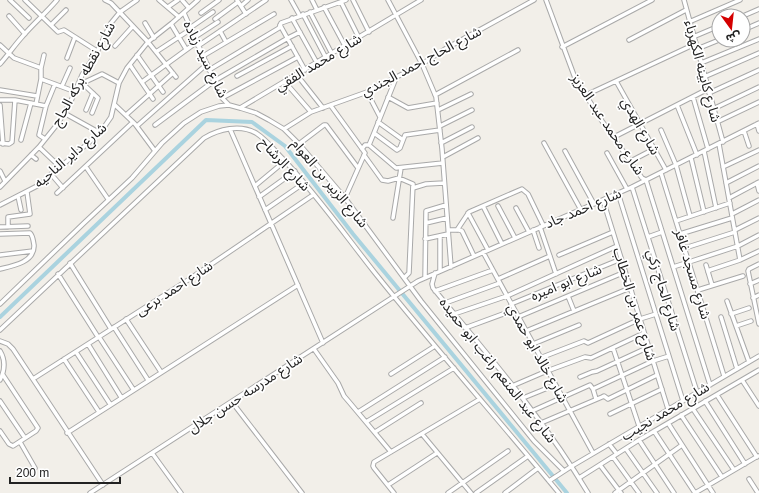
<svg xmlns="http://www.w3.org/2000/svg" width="759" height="493" font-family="Arial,'Noto Sans Arabic',sans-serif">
	<rect width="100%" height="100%" fill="#f2efe9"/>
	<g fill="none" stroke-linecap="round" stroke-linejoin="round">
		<path stroke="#aad3df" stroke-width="4" d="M0 317 206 120 252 122 285 146 353 234 567 493"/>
		<g stroke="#a9a9a9" stroke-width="5.5">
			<path id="minor" d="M10 0 29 18
				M25 0 58 32 64 30 97 51
				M105 0 111 3 148 42 176 77
				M159 0 179 17
				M182 0 189 8
				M237 0 246 14
				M291 0 300 16
				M312 0 317 10
				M353 0 369 32
				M388 0 422 64 436 97 442 149 451 267
				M546 0 575 78 602 121 642 178 646 180 710 385
				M684 0 723 142
				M341 2 359 38
				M241 6 248 0
				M168 7 178 0
				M324 7 345 46
				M310 12 332 54
				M184 13 222 98 229 105
				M201 13 219 0
				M303 14 326 58
				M9 16 25 34
				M743 16 759 9
				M292 18 317 63
				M215 19 238 2
				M689 22 740 0
				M145 23 154 38
				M171 24 186 49
				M51 25 66 10
				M280 25 305 70
				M190 28 213 12
				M743 30 759 23
				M220 31 226 42
				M195 37 218 22
				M693 37 719 26
				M629 40 686 10
				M0 45 14 58 41 68
				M115 46 133 26
				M198 46 266 0
				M562 47 652 0
				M697 49 719 40
				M156 52 191 29
				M137 55 163 92
				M203 56 274 14
				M67 58 75 37
				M701 63 759 39
				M0 64C8 55 14 46 22 37 33 24 46 13 57 0
				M130 65 153 99
				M209 70 279 28 281 23 346 0
				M297 75 323 108
				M237 76 292 46
				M704 77 759 53
				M396 78 374 133 397 150 400 148 405 135 440 130
				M41 79 76 92
				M80 81 85 82 102 74 119 83
				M616 81 666 170
				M81 82 98 98 92 113
				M142 82 197 42
				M285 82 311 112
				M62 86 70 68
				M0 90 37 96
				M367 92 380 117
				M709 93 759 70
				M435 95 518 50
				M586 95 695 44
				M388 97 408 108 437 103
				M693 97 708 149
				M222 98 298 57
				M0 100H15L46 106
				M36 104 41 79V68L44 55
				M0 105 3 144
				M115 105 135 124 155 151
				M677 105 697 155
				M331 106 365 153 345 198
				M240 108 421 0
				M713 109 759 87
				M86 110 93 93
				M438 110 471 94
				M64 113 100 133
				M126 115 173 73
				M378 122 403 140
				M717 122 759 102
				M757 124 759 131
				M155 125 214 81 288 38 300 32
				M137 126 207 64
				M440 126 472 110
				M230 129 323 343
				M284 129 311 112 367 92 422 64 445 49 534 0
				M661 130 676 165 690 216
				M744 131 749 146
				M614 137 708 89
				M45 139 39 135 46 106 55 84
				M21 140 31 103
				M0 143 9 144 12 142 15 100
				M441 143 472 127
				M544 143 581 210
				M299 144 324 125H326L358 168
				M719 144 740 260
				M369 145 374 133
				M39 147 60 167
				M362 149 365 145H369L396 168 443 163
				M565 151 594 204
				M704 151 716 208
				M607 153 627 189
				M31 155 36 159
				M364 155 382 180 388 181 399 178 413 184 409 273 404 278
				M443 157 478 138
				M691 158 704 212
				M631 161 654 149
				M86 167 108 199
				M723 167 759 150
				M0 171 5 181
				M661 173 724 376
				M51 174 63 188
				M726 183 759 166
				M757 183 759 191
				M255 186 285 161
				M0 187 39 147 59 122 71 101 82 75 97 52 111 23 120 12 137 0
				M632 187 697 392
				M413 188 426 184 444 183
				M57 193 133 122
				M618 193 683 401
				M18 196 21 210
				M259 197 295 171
				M729 198 759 182
				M603 200 668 409
				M0 205 39 185 100 133 111 117 119 83 127 68 148 42 172 23 198 0
				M483 206 502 244
				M498 206 515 238
				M516 208 529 232
				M265 210 304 183
				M468 213 488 250
				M732 214 759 200
				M393 218 401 168
				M676 221 730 203
				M426 223 447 218
				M0 227 28 226
				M8 227V217L30 214 27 192
				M540 227 556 274
				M448 230H459L462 231 474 256
				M457 230 469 212 522 189 528 194 543 225
				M533 230 539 248
				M735 230 759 218
				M0 234 30 233C33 236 33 240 34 245 35 262 13 266 0 269
				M680 234 732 218
				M440 236V271
				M648 237 662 232
				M425 239 448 234
				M685 248 735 232
				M483 252 593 453
				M0 255 33 251
				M559 255 613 232
				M689 262 738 246 759 235
				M70 263 111 329
				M759 264 749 269 748 271 759 324
				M706 265 712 285
				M673 267 689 262
				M708 272 710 270 740 260 759 251
				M435 273 432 284 433 288C487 354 544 419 588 493
				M58 274 98 337
				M425 278 426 211 446 205
				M498 279 550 256
				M750 284 759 280
				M698 290 743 276
				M435 291 493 270
				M568 296 574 311
				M753 298 759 295
				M727 301 749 362
				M445 303 500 283
				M0 304 84 223 132 178 162 143 184 123 201 112 219 106 229 105 240 108 256 113 269 120 284 129 299 144 345 198 421 301 534 441 564 471
				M511 304 621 259
				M454 314 507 296 617 246
				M731 314 749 308
				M518 317 625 272
				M721 317 737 369
				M126 319 161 372
				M736 326 751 321
				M114 327 148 380
				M465 328 514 310
				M0 330 204 138C219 129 240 124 256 133 267 140 275 151 284 160 317 195 345 235 375 273 435 348 498 419 559 493
				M526 331 630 288
				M99 337 133 389
				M0 341 8 344 13 349 103 485
				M88 344 121 397
				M533 344 579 325
				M613 348 639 426
				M314 349 338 383 344 396 350 403 391 452
				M0 351C6 361 5 370 0 380
				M76 352 110 404
				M540 358 584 341 588 343 640 319 656 314
				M64 359 99 412
				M391 374 435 346
				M580 377 592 372 597 371 649 347
				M33 379 188 280 313 195
				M742 380 759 406
				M512 386 547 371 585 357 591 358 644 333
				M593 389 596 399
				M717 395 757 457
				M523 398 555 385
				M0 401 25 438
				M705 401 745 464
				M232 402 302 493
				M693 409 734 470
				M532 411 590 385 593 389 653 361 669 356
				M358 412 445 357
				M610 414 662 389
				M681 415 722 477
				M366 422 454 368
				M541 423 602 397 604 396 608 399 657 375
				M668 423 713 493
				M0 431 9 444 13 446 36 431 38 428 3 375
				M654 431 695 493
				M375 432 421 403
				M67 433 298 285
				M422 434 471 493
				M639 440 674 493
				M20 442 35 468
				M609 444 617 454
				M626 449 657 493
				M152 453 181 493
				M613 457 639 493
				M600 465 621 493
				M579 478 639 440 759 370
				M749 479 758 493
				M549 481 572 466 759 356
				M388 485 437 453
				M90 493 418 281 632 187 759 123
				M394 493 374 468 373 466 374 462 480 399
				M448 493 508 451
				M476 493 528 456
				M505 493 538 468
				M615 493 682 445
				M695 493 758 456"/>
		</g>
		<use href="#minor" stroke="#fff" stroke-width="3.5"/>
	</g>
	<g text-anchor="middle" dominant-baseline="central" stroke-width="3.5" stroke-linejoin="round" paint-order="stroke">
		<g font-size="14" fill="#222" stroke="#fff">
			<text transform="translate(206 59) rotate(64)">شارع سيد زياده</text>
			<text transform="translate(421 61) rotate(-28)">شارع الحاج احمد الجندي</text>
			<text transform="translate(318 62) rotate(-31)">شارع محمد الفقي</text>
			<text transform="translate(703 71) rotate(75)">شارع كابينه الكهرباء</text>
			<text transform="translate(83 74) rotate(-61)">شارع نقطه بركه الحاج</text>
			<text transform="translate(608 124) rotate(56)">شارع محمد عبد العزيز</text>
			<text transform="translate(641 126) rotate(60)">شارع الهدي</text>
			<text transform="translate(70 155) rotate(-41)">شارع داير الناحيه</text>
			<text transform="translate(285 164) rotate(47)">شارع الرشاح</text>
			<text transform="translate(330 183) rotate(50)">شارع الزبير بن العوام</text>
			<text transform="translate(583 208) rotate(-23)">شارع احمد جاد</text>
			<text transform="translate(693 274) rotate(73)">شارع مسجد غافر</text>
			<text transform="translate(566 282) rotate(-22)">شارع ابو اميره</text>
			<text transform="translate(174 288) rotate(-33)">شارع احمد برعى</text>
			<text transform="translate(664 290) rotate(73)">شارع الحاج زكي</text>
			<text transform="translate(635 304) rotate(73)">شارع عمر بن الخطاب</text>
			<text transform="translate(538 353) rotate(61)">شارع خالد ابو حمدي</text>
			<text transform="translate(498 370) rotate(52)">شارع عبد المنعم راغب ابو حميده</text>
			<text transform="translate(245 393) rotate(-33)">شارع مدرسه حسن جلال</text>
			<text transform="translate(665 411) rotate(-31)">شارع محمد نجيب</text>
		</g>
	</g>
	<g transform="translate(731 28) rotate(165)"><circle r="19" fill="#ffffff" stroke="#a7a7a7"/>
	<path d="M0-3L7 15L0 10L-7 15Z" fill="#d40000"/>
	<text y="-6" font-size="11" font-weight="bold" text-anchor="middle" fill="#222222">ش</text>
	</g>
	<path d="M10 477v6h110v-6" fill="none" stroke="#222222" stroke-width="2"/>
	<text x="16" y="477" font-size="12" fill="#222222" stroke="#ffffff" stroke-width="3" paint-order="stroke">200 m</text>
</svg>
